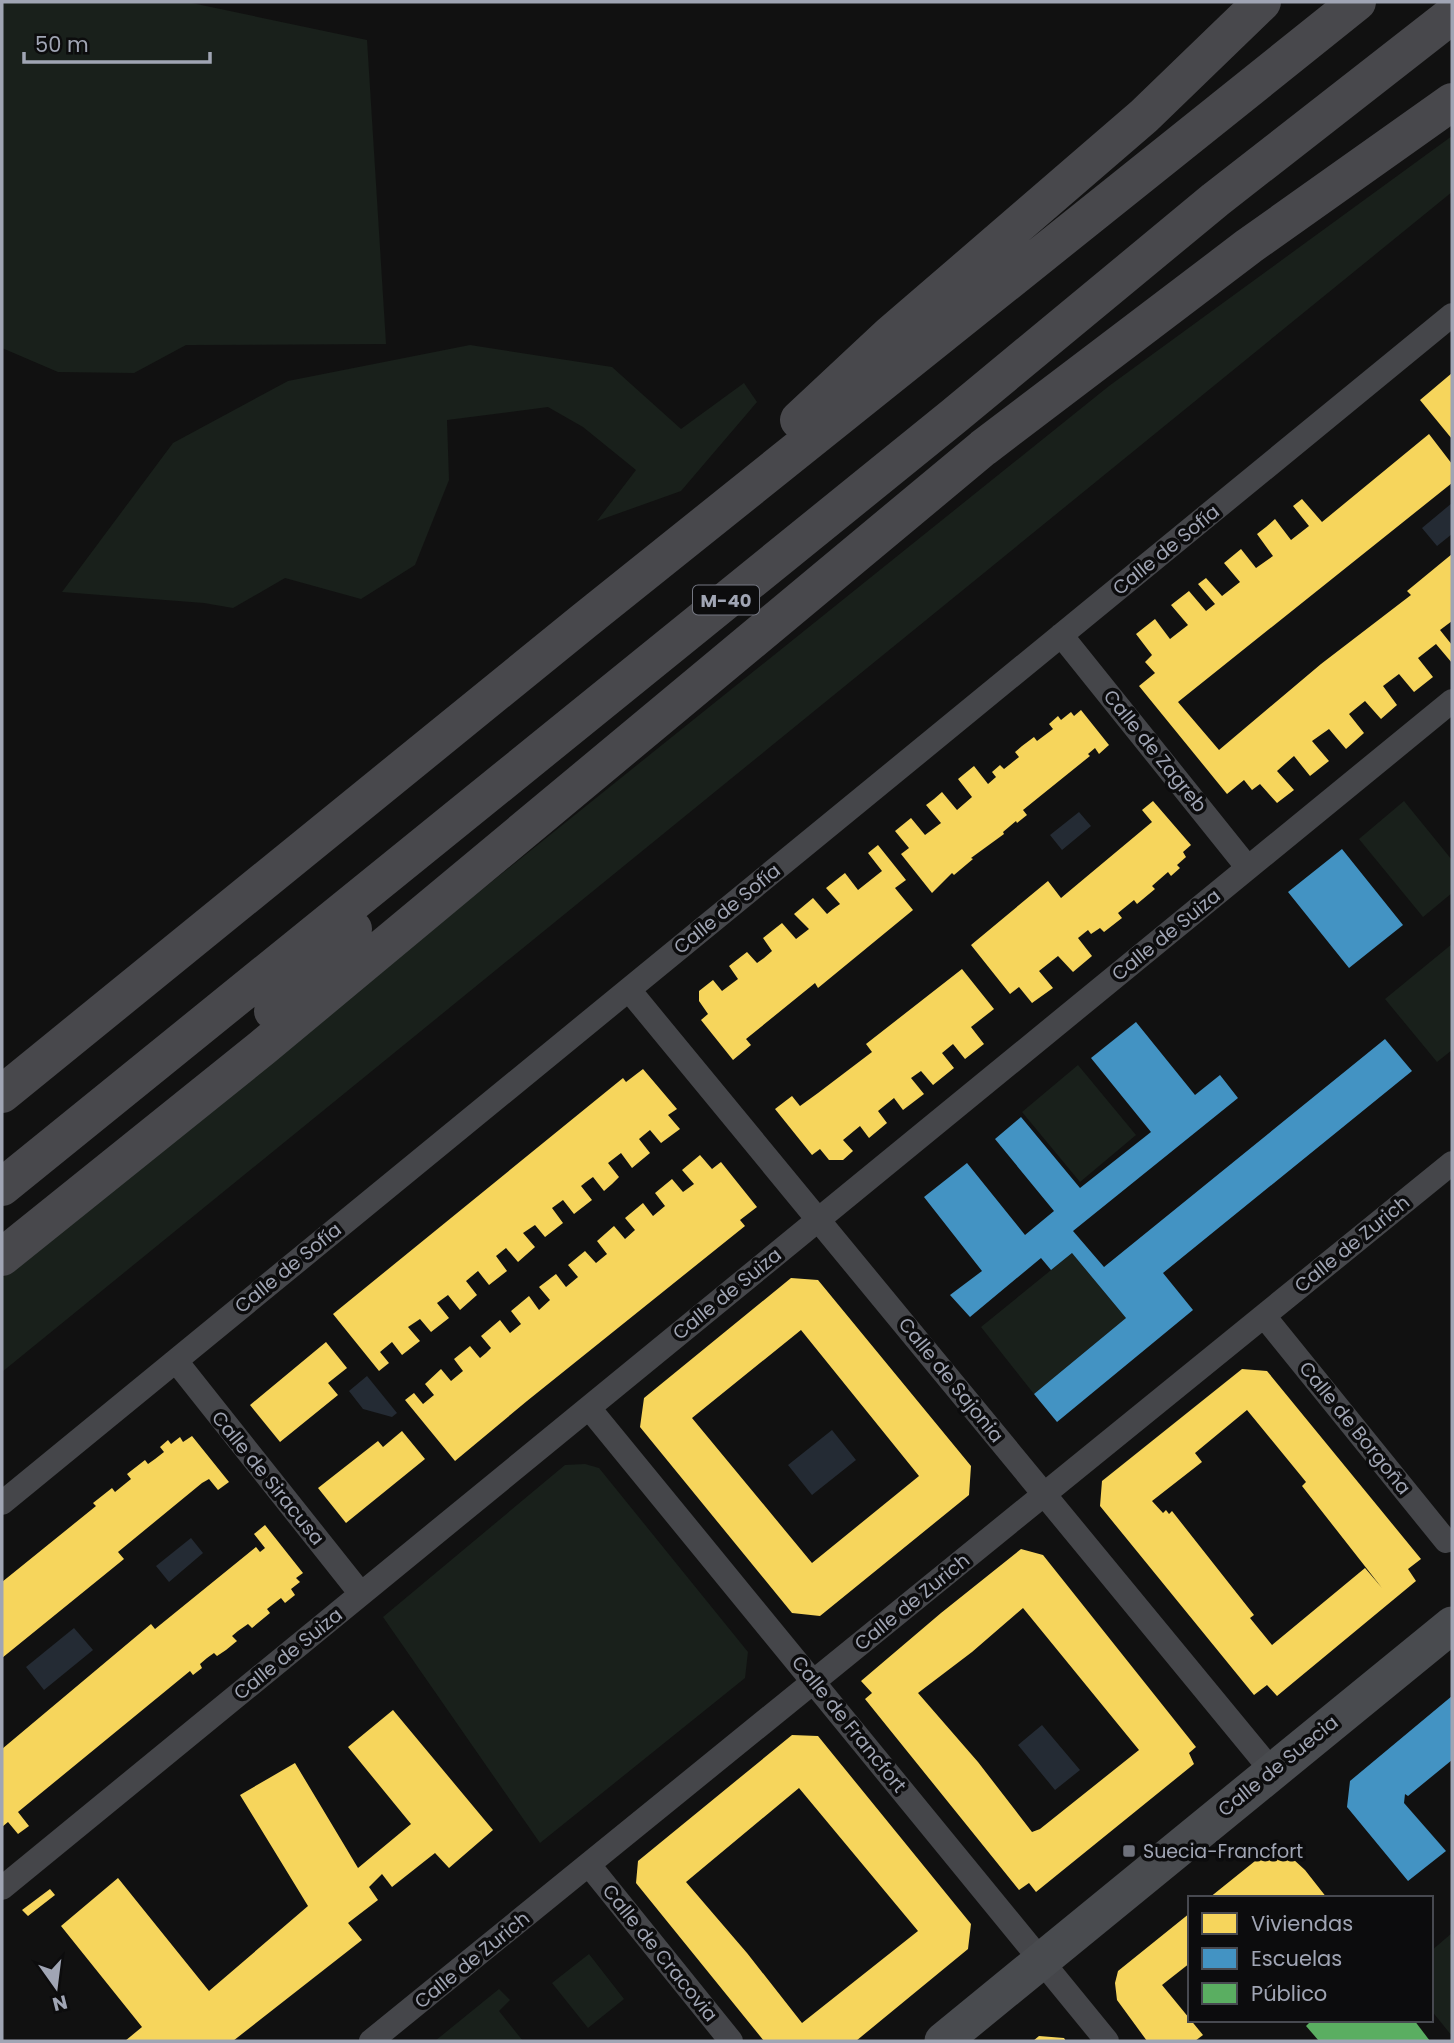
<svg xmlns="http://www.w3.org/2000/svg" width="1454" height="2043" font-family="Poppins,sans-serif">
	<rect width="100%" height="100%" fill="#111"/>
	<path fill="#19201b" d="M2 2H187L367 40 386 344 186 345 134 373 58 372 2 348Z
		M1452 136V192L2 1372V1278L200 1116 1109 386Z
		M470 345 612 367 681 429 744 383 757 402 681 491 597 521 636 470 583 427 548 407 447 420 449 480 415 565 361 599 285 578 233 608 204 603 62 592 173 443 288 381Z
		M1404 801 1452 860V893L1423 917 1359 839Z
		M1452 944V1050L1437 1062 1385 999Z
		M1078 1065 1136 1135 1080 1182 1022 1112Z
		M1072 1253 1126 1318 1034 1394 981 1327Z
		M585 1464 599 1468 748 1652 745 1678 540 1843 383 1617 565 1465Z
		M1452 1933V2036L1431 2010V1951Z
		M589 1954 624 1999 588 2028 552 1983Z
		M499 1989 510 2000 499 2011 523 2041H435Z"/>
	<path fill="#242b34" d="M1452 503V534L1437 546 1422 528Z
		M1079 812 1091 826 1062 850 1050 835Z
		M367 1376 397 1413 392 1417 363 1409 349 1391Z
		M832 1430 856 1460 812 1495 788 1465Z
		M191 1538 203 1553 169 1582 156 1566Z
		M74 1628 93 1650 44 1690 26 1667Z
		M1042 1725 1080 1770 1055 1790 1018 1745Z"/>
	<path fill="#f6d55c" fill-rule="evenodd" d="M1452 373V439L1420 400Z
		M1429 434 1452 464V483L1178 702 1219 750 1321 664 1411 595 1407 591 1452 554V621L1440 630 1452 645V663L1436 644 1418 658 1433 677 1414 692 1399 674 1383 686 1397 705 1381 719 1365 701 1349 714 1364 733 1346 749 1329 729 1312 741 1329 761 1310 776 1294 756 1286 763 1277 771 1294 790 1277 803 1260 784 1252 790 1244 780 1227 794 1139 686 1155 673 1145 662 1152 655 1136 634 1155 619 1170 639 1188 625 1171 605 1189 591 1206 611 1215 604 1198 584 1206 578 1222 596 1240 582 1224 563 1241 549 1256 568 1273 556 1257 534 1266 527 1275 519 1291 540 1309 526 1293 506 1302 499 1322 522Z
		M1081 710 1109 745 1099 754 1095 748 1088 754 1090 756 1023 810 1027 815 1017 823 1016 821 1003 832 1004 834 971 858 973 859 954 875 952 873 932 893 901 854 909 848 895 831 911 818 925 835 941 823 926 805 934 799 942 792 957 810 972 797 958 779 974 766 988 784 996 777 992 772 1000 765 1004 769 1019 757 1015 752 1022 746 1034 737 1037 741 1053 729 1049 724 1058 716 1061 720 1071 712 1074 716Z
		M1153 801 1191 845 1183 852 1186 857 1177 865 1180 868 1171 876 1168 872 1152 886 1155 889 1137 904 1134 900 1118 913 1122 918 1104 932 1100 928 1091 934 1088 930 1078 938 1092 956 1073 972 1058 956 1039 971 1053 988 1032 1003 1019 987 1010 994 971 945 1048 881 1061 898 1152 822 1142 810Z
		M878 845 906 880 895 888 913 910 818 988 815 983 746 1039 751 1045 733 1060 701 1020 708 1014 699 1001V991L713 980 722 991 738 979 729 966 747 952 757 963 764 958 772 951 763 938 782 923 796 939 809 929 794 914 813 898 827 914 833 909 840 904 826 888 845 873 858 890 882 871 868 853Z
		M962 969 994 1009 971 1027 984 1044 965 1059 953 1044 942 1053 954 1068 933 1085 921 1071 911 1078 924 1094 903 1110 894 1098 878 1111 887 1123 869 1138 860 1126 843 1140 853 1151 843 1160H829L820 1149 812 1155 775 1109 792 1096 800 1106 818 1093 872 1052 866 1044Z
		M643 1069 677 1109 668 1115 680 1129 661 1143 650 1130 639 1139 650 1153 632 1168 621 1153 608 1163 619 1177 612 1184 604 1191 593 1177 586 1182 581 1186 592 1200 574 1214 563 1200 552 1208 563 1223 545 1237 535 1225 523 1233 535 1247 518 1262 506 1248 496 1256 507 1271 489 1285 478 1271 466 1281 477 1295 460 1310 448 1295 437 1303 449 1318 431 1332 420 1319 408 1327 420 1341 402 1355 392 1342 380 1352 389 1363 379 1371 333 1314 623 1078 626 1082Z
		M700 1155 712 1169 721 1162 757 1207 740 1220 745 1226 527 1401 455 1461 405 1400 414 1393 423 1404 434 1395 425 1384 441 1369 451 1381 463 1371 454 1359 470 1346 480 1358 486 1353 491 1348 481 1336 500 1320 510 1333 521 1324 511 1311 529 1296 539 1310 550 1300 539 1287 556 1274 566 1287 578 1277 568 1265 585 1251 596 1263 607 1254 597 1241 614 1226 625 1239 635 1230 625 1218 643 1203 653 1216 665 1206 655 1193 672 1179 683 1192 694 1184 682 1170Z
		M791 1278 818 1280 971 1466 969 1495 820 1616 792 1613 640 1427 644 1398ZM801 1330 919 1476 812 1563 692 1418Z
		M326 1342 347 1368 328 1383 338 1395 280 1442 250 1405Z
		M1242 1369 1267 1371 1421 1559 1408 1569 1416 1581 1277 1696 1267 1685 1254 1695 1100 1506 1102 1481ZM1247 1410 1306 1482 1302 1486 1382 1588 1365 1568 1272 1645 1250 1618 1254 1615 1172 1511 1169 1514 1166 1510 1163 1513 1152 1501 1202 1462 1195 1453Z
		M402 1431 425 1459 346 1523 318 1488 378 1441 383 1447Z
		M192 1436 229 1482 218 1490 209 1479 202 1483 118 1552 124 1559 2 1658V1582L96 1506 93 1503 112 1488 115 1492 131 1479 127 1474 145 1460 148 1464 155 1459 164 1452 160 1447 168 1440 171 1444 180 1437 183 1442Z
		M265 1525 303 1573 296 1578 300 1582 291 1589 295 1595 285 1603 281 1598 267 1609 270 1613 252 1628 248 1624 238 1631 232 1636 237 1641 226 1650 217 1656 214 1653 207 1658 200 1664 202 1668 193 1675 190 1671 18 1812 29 1826 18 1834 8 1822 2 1827V1749L151 1624 155 1629 256 1547 260 1552 265 1548 254 1534Z
		M1021 1549 1043 1555 1196 1747 1189 1753 1194 1764 1036 1892 1029 1883 1019 1890 865 1699 872 1693 861 1681 941 1613ZM1023 1608 1139 1750 1040 1829 1032 1832 978 1762 918 1693 972 1652Z
		M393 1710 493 1830 449 1868 435 1853 392 1887 382 1874 369 1887 378 1900 348 1923 362 1940 233 2041H125L142 2027 61 1926 118 1878 209 1991 308 1906 240 1795 295 1763 358 1868 411 1824 348 1747Z
		M792 1735 818 1736 971 1924 968 1949 856 2041H764L636 1883 638 1861ZM799 1788 918 1931 802 2023 747 1953 686 1882Z
		M1278 1851 1293 1859 1305 1870 1327 1898H1209L1265 1853Z
		M50 1889 55 1895 28 1916 22 1910Z
		M1190 1913V1963L1162 1985 1203 2035 1195 2041H1147L1117 2000 1115 1983 1118 1971Z
		M1039 2036 1064 2038 1066 2041H1033Z"/>
	<path fill="#4393c3" d="M1342 849 1403 925 1349 968 1288 892Z
		M1136 1022 1195 1095 1220 1075 1238 1098 1073 1231 1104 1267 1385 1039 1412 1071 1163 1273 1193 1310 1057 1422 1034 1394 1126 1318 1072 1253 1051 1270 1041 1258 970 1317 950 1295 982 1271 924 1197 967 1163 1025 1235 1054 1211 995 1139 1021 1117 1080 1188 1151 1132 1091 1058Z
		M1452 1696V1760L1408 1796 1405 1794 1404 1803 1446 1851 1408 1881 1347 1807 1350 1781Z"/>
	<path fill="#5aae61" d="M1312 2020H1414L1430 2041H1319L1306 2026Z"/>
	<g fill="none" stroke-linecap="round" stroke-linejoin="round">
		<path stroke="#45464a" stroke-width="24" d="M1061 635 1248 868
			M629 990 1272 1771
			M1264 1316 1446 1541
			M176 1361 361 1594
			M589 1408 1107 2041
			M2 1503 1452 315
			M589 1865 731 2041
			M2 1888 1452 701
			M371 2041 1452 1163"/>
		<path stroke="#494b4f" stroke-width="37" d="M943 2041 1452 1625"/>
		<path stroke="#48484c" stroke-width="38" d="M799 420 890 335 1144 116 1262 2
			M273 1011 353 929
			M2 1094 584 621 1357 2
			M2 1187 954 416 1215 200 1452 15
			M2 1257 262 1048 983 448 1249 246 1452 102"/>
	</g>
	<rect fill="#6e717b" stroke="#0c0c0d" stroke-width="2.5" x="1122" y="1844" width="14" height="14" rx="3.5"/>
	<g text-anchor="middle" dominant-baseline="central" stroke-width="7" stroke-linejoin="round" paint-order="stroke">
		<rect fill="#0c0c0d" stroke="#747782" stroke-width="2" x="693" y="585.5" width="66" height="29" rx="5"/>
		<g font-size="18" font-weight="bold" fill="#a0a5b4">
			<text x="726" y="600">M-40</text>
		</g>
		<g font-size="19" fill="#a0a5b4" stroke="#0c0c0d">
			<text transform="translate(1166 550) rotate(-39)">Calle de Sofía</text>
			<text transform="translate(1155 751) rotate(51)">Calle de Zagreb</text>
			<text transform="translate(727 909) rotate(-39)">Calle de Sofía</text>
			<text transform="translate(1166 935) rotate(-39)">Calle de Suiza</text>
			<text transform="translate(1352 1244) rotate(-39)">Calle de Zurich</text>
			<text transform="translate(288 1268) rotate(-39)">Calle de Sofía</text>
			<text transform="translate(727 1294) rotate(-39)">Calle de Suiza</text>
			<text transform="translate(951 1380) rotate(51)">Calle de Sajonia</text>
			<text transform="translate(1355 1428) rotate(51)">Calle de Borgoña</text>
			<text transform="translate(268 1478) rotate(51)">Calle de Siracusa</text>
			<text transform="translate(912 1602) rotate(-39)">Calle de Zurich</text>
			<text transform="translate(288 1654) rotate(-39)">Calle de Suiza</text>
			<text transform="translate(849 1724) rotate(51)">Calle de Francfort</text>
			<text transform="translate(1278 1766) rotate(-39)">Calle de Suecia</text>
			<text transform="translate(660 1953) rotate(51)">Calle de Cracovia</text>
			<text transform="translate(472 1960) rotate(-39)">Calle de Zurich</text>
		</g>
		<g font-size="19" fill="#a0a5b4" stroke="#0c0c0d" text-anchor="start">
			<text x="1143" y="1851">Suecia-Francfort</text>
		</g>
	</g>
	<rect width="1454" height="2043" fill="none" stroke="#a0a5b4" stroke-width="7"/>
	<rect x="1188" y="1896" width="245" height="126" fill="#0c0c0d" stroke="#474950" stroke-width="2"/>
	<rect x="1202" y="1913" width="35" height="21" fill="#f6d55c" stroke="#474950" stroke-width="2"/>
	<text x="1251" y="1931" font-size="21" fill="#a0a5b4">Viviendas</text>
	<rect x="1202" y="1948" width="35" height="21" fill="#4393c3" stroke="#474950" stroke-width="2"/>
	<text x="1251" y="1966" font-size="21" fill="#a0a5b4">Escuelas</text>
	<rect x="1202" y="1983" width="35" height="21" fill="#5aae61" stroke="#474950" stroke-width="2"/>
	<text x="1251" y="2001" font-size="21" fill="#a0a5b4">Público</text>
	<g transform="translate(56 1987) rotate(166)" stroke="#0c0c0d" stroke-width="5" paint-order="stroke">
	<path d="M0-5L12 26L0 18L-12 26Z" fill="#a0a5b4"/>
	<text y="-10" font-size="19" font-weight="bold" text-anchor="middle" fill="#a0a5b4">N</text>
	</g>
	<path d="M24 52v10h186v-10" fill="none" stroke="#a0a5b4" stroke-width="3.5"/>
	<text x="35" y="52" font-size="21" fill="#a0a5b4" stroke="#0c0c0d" stroke-width="5" paint-order="stroke">50 m</text>
</svg>
